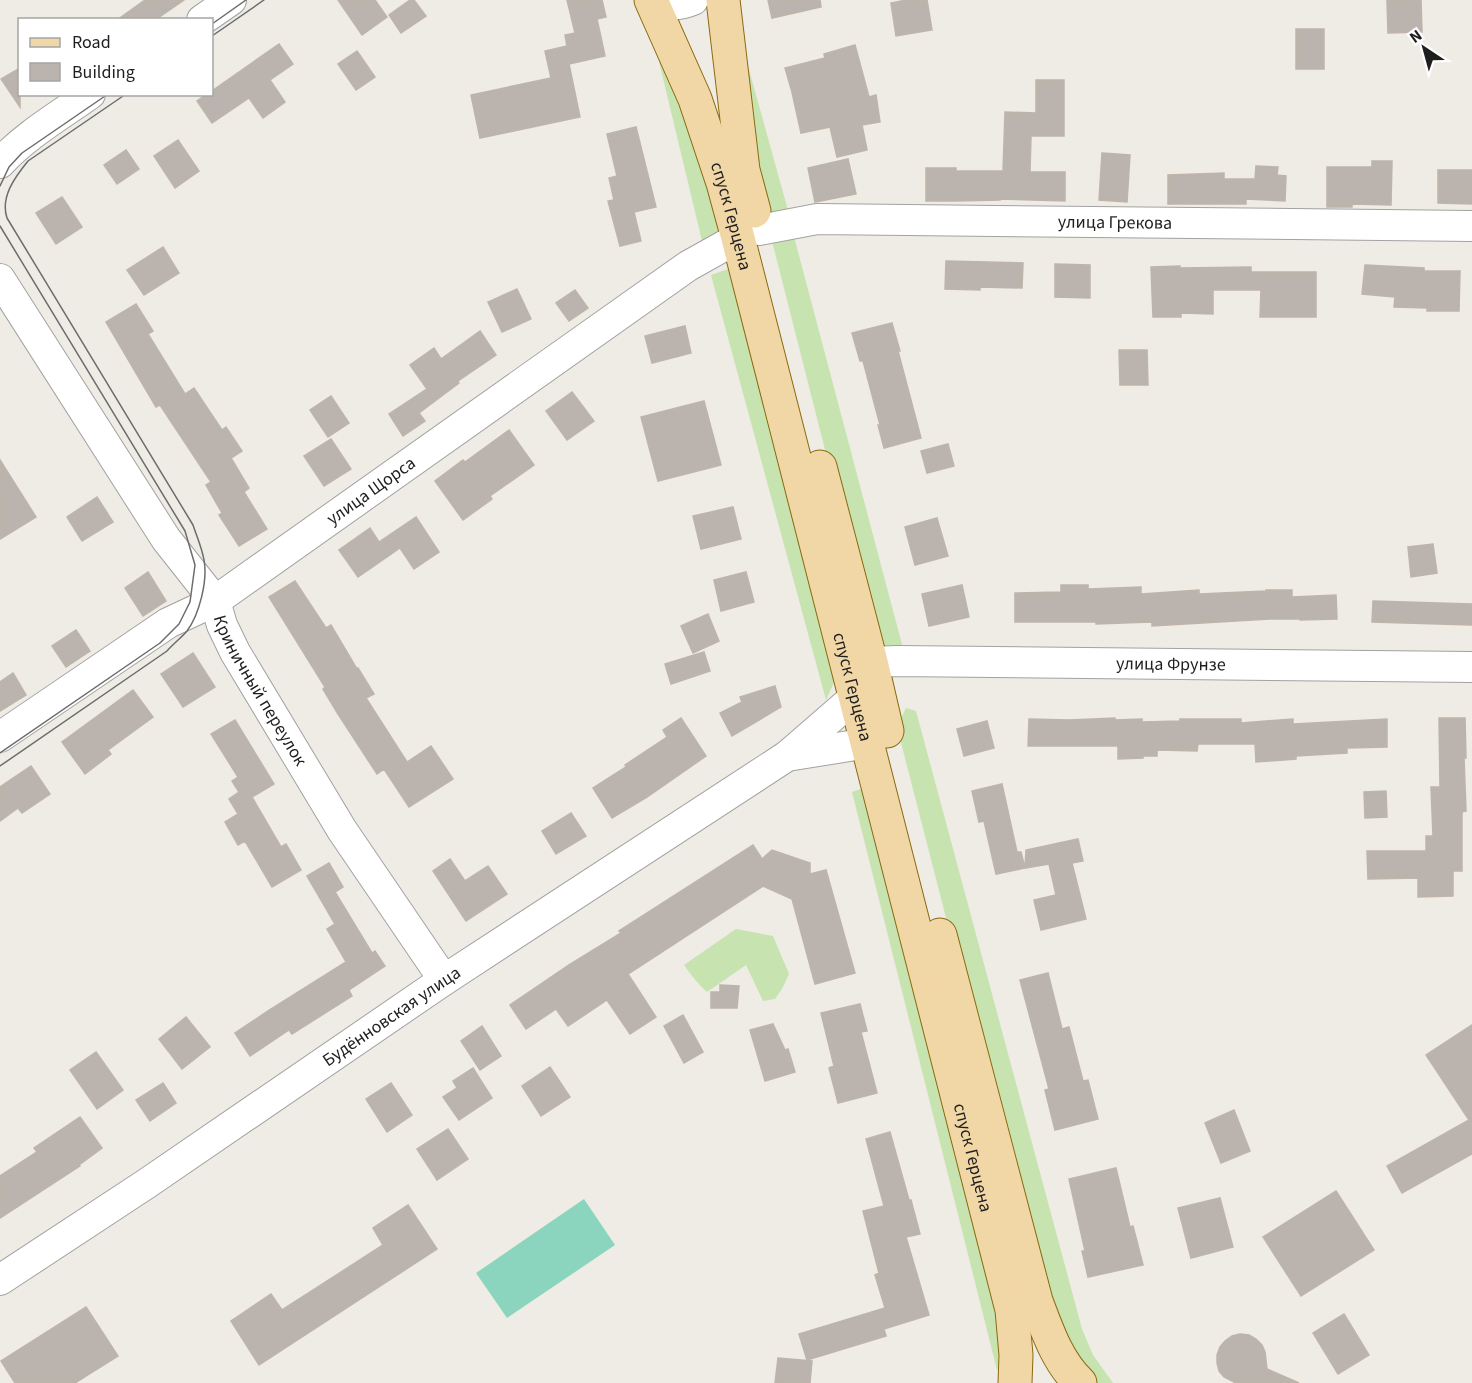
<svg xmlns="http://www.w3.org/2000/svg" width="1472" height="1383" font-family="'Source Sans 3',sans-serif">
	<rect width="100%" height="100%" fill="#eeece5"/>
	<path fill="#c6e3b0" d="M735 19 789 214 768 218 751 171Z
		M656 49 692 135 723 232 703 245Z
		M793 233 904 652 886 651 871 631 771 237Z
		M731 268 839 671 826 700 711 275Z
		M906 708 916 711 1082 1329 1093 1355 1113 1383H1092L1043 1295 897 727Z
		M869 786 1007 1357 997 1370 852 792Z
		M736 929 773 936 789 974 782 989 775 999 763 1001 746 965 707 992C698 984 691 975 684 965Z"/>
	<path fill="#8bd5be" d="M584 1199 615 1245 507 1318 476 1273Z"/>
	<path fill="#bbb4ae" stroke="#beb4a9" stroke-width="1.5" d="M145 0H184L155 20H117Z
		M338 0H375L387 17 362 35Z
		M410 0H414L426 16 401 33 389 15Z
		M567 0H602L606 17 597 19 605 56 569 64 580 117 480 138 471 95 551 78 545 51 567 46 565 35 575 33Z
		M768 0H820L821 7 772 18Z
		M906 0H927L932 30 896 36 891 3Z
		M1387 0H1421L1422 32 1388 33Z
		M1296 29H1324V69H1296Z
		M279 44 293 64 270 80 285 102 263 118 249 98 212 123 197 101 207 94H212V91Z
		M855 45 869 97 876 95 880 122 862 125 867 150 837 157 830 127 801 133 792 92 785 68 825 58 824 54Z
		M357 51 375 77 356 90 338 64Z
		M20 68V107L1 79Z
		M1036 80H1064V136H1031L1030 172H1065V201L1000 199V200L955 201H926V168H956V171H1003L1005 112 1036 113Z
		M636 127 656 207 634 212 641 241 620 246 608 201 614 200 609 178 617 176 607 134Z
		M178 140 199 171 175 188 154 156Z
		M126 150 139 169 117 184 104 165Z
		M1102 153 1130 155 1127 202 1099 200Z
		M848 159 856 194 815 202 808 168Z
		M1372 161H1392L1391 205 1352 204V207H1327V167H1372Z
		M1256 166 1278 167 1277 175 1286 176 1285 201 1246 199V204H1168V175L1224 173V179H1255Z
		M1438 170H1472V204L1438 203Z
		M62 197 82 227 56 244 36 213Z
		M163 247 179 273 144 295 127 270Z
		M946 261 1023 263 1022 288 980 287V290L945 289Z
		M1055 264 1090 265V298L1055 297Z
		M1365 265 1424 268V271H1460L1459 311H1427V308L1394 307 1395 297 1362 294Z
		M1180 266V268L1251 267V272H1316V317H1260L1261 290H1213V314L1181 313V317H1153L1151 267Z
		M517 289 531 319 502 332 488 302Z
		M575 290 588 308 569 321 556 303Z
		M136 304 153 331 148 334 185 394 194 388 222 430 226 427 242 451 231 458 249 488 244 492 267 529 239 546 219 515 222 513 206 485 211 482 160 405 156 407 106 322Z
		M892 323 900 351H898L921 438 884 448 878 425H880L863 361H860L852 333Z
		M685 326 691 353 652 363 645 336Z
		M480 331 496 355 458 381 459 383 419 413 425 421 403 436 389 414 427 389 410 365 434 348 441 359Z
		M1119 350H1147L1148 385H1120Z
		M572 392 594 421 567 440 546 411Z
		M331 396 349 423 328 437 310 410Z
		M704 401 721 465 658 481 641 417Z
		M509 430 534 465 490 496 492 499 463 520 435 481 463 460 465 462Z
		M331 439 351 469 324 486 304 456Z
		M948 444 954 466 927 473 921 451Z
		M0 460 36 517 0 539Z
		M97 497 113 522 82 541 67 517Z
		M733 507 741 539 701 549 693 516Z
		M416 517 439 552 414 569 400 548 358 577 339 550 370 528 379 542Z
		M937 518 948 556 915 565 905 527Z
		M1433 544 1437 573 1411 577 1408 547Z
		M148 572 166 601 143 616 125 588Z
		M746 572 754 602 721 611 714 580Z
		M295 581 326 628 331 625 357 669 358 668 374 694 366 698 407 762 431 746 453 779 409 807 384 769 377 774 338 714 323 689 325 687 269 597Z
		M962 585 969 617 929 626 922 594Z
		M1061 585H1088V589L1141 587V594L1199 590V594L1266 591V590H1292V597L1336 595 1337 619 1300 620V619H1270L1152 626V622L1096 624V622H1015V593L1061 592Z
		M1373 601 1472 604V625L1372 622Z
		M708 614 719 641 693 653 681 626Z
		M76 630 90 651 66 667 52 646Z
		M704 652 710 671 671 684 665 664Z
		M193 653 215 687 183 707 161 674Z
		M13 673 26 695 0 711V682Z
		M775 686 781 707 732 736 720 713 742 702 740 697Z
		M133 690 153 717 108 750 111 754 85 774 62 742Z
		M681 718 706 756 647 797 612 818 593 788 626 767 625 765 667 737 663 730Z
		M1115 718V720L1142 719V722L1180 721V719H1241V723L1293 719V724L1387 719V747L1347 748V753L1296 756V759L1256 762 1255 744H1198L1197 751 1157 750V756H1143V758L1118 759V746H1028L1029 719 1069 720Z
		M1439 718H1465L1466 758H1464L1466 811 1462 812V871H1453V896L1418 897V878L1368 879 1367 851H1426V836H1433L1431 787H1440Z
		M235 720 274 784 252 797 281 847 286 844 301 870 272 887 245 841 238 845 225 822 238 814 229 799 239 792 232 781 238 777 211 734Z
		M987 721 994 748 964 756 957 729Z
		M31 766 50 794 22 813 18 808 0 821V787Z
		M1002 784 1017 852H1021L1025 868 996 874 984 821 979 822 972 791Z
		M1386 791 1387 817 1365 818 1364 792Z
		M571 813 586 836 556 854 542 831Z
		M1078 839 1083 861 1072 863 1086 919 1041 930 1034 900 1056 895 1049 864 1025 868 1026 850Z
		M753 845 762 859 772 850 810 863V874L826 870 855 973 815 984 792 899 763 886 628 974 656 1017 630 1034 607 1000 568 1026 556 1009 526 1029 510 1005 569 965 621 933 619 931Z
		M450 859 465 881 488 866 507 894 466 921 433 871Z
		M329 863 343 887 335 892 372 953 375 951 385 966 349 990 352 996 292 1034 289 1030 250 1056 235 1033 268 1011 346 962 327 929 335 924 307 876Z
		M1048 973 1062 1029 1069 1027 1083 1081 1088 1080 1098 1119 1055 1130 1045 1090 1049 1089 1020 980Z
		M720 985 739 986 737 1008H711V992H720Z
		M860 1004 867 1031 861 1032 877 1093 838 1103 829 1068 834 1066 821 1013Z
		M683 1015 703 1052 684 1063 664 1026Z
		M186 1017 210 1047 182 1069 159 1039Z
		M773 1024 785 1050 788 1049 795 1072 765 1081 750 1030Z
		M1472 1025V1154L1402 1193 1387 1166 1469 1120 1426 1055Z
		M482 1026 501 1056 480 1070 461 1041Z
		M96 1052 123 1090 97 1109 70 1070Z
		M550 1067 570 1097 541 1116 522 1086Z
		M473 1068 492 1098 459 1120 443 1097 457 1088 453 1081Z
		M163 1083 176 1103 150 1121 136 1100Z
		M391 1083 412 1115 387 1132 366 1099Z
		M1234 1110 1250 1151 1221 1163 1205 1123Z
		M80 1117 102 1148 79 1165 80 1166 0 1218V1176L37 1152 34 1148Z
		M448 1129 468 1159 437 1180 417 1149Z
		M890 1132 909 1200H911L920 1234 906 1237 929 1315 884 1329 886 1336 807 1360 799 1334 885 1308 875 1275 879 1273 863 1211 884 1206 866 1139Z
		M1116 1168 1130 1227 1133 1226 1143 1265 1088 1277 1082 1251H1085L1069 1179Z
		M1336 1191 1374 1250 1301 1296 1263 1237Z
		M1220 1198 1233 1247 1191 1258 1178 1208Z
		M408 1205 437 1249 259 1365 231 1321 271 1294 282 1310 383 1245 373 1228Z
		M86 1307 118 1356 75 1383H15L1 1361Z
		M1344 1314 1369 1355 1338 1374 1313 1333Z
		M1240 1334 1249 1335 1256 1339 1262 1345 1265 1352 1267 1369 1299 1383H1236L1224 1377 1219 1371 1217 1363V1355L1220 1347 1225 1341 1232 1336Z
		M778 1358 812 1361 810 1383H775Z"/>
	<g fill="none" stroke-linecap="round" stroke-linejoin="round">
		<g stroke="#a2a2a2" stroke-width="32">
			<g id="minor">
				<path d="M657 0C669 7 681 5 693 0"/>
				<path d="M202 20 231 0"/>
				<path d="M0 163C26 135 59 116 90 94"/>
				<path id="s1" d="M759 230 817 219 1472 226"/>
				<path id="s2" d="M0 279 166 539 215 601 222 625 235 652 342 830 444 980"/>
				<path id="s3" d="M871 662 897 661 1472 667"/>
				<path id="s4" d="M0 737 168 623 215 601 688 266 738 238"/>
				<path d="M787 756 868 743"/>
				<path id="s5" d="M0 1280 146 1184 444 980 787 756 855 697"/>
			</g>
		</g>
		<g stroke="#8a690f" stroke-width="35">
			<g id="major">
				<path id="s6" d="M651 0 695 99 723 183 738 238 1012 1310 1016 1355 1015 1383"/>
				<path d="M723 0 743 170 754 211"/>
				<path d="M820 467 871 662 887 731"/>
				<path d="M940 935 1036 1301C1047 1330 1057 1361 1080 1383"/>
			</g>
		</g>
		<use href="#minor" stroke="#fff" stroke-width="30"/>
		<use href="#major" stroke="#f2d7a6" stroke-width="33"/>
		<path stroke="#6c6c6c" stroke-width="1.5" d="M212 24 246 0
			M212 36 264 0
			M0 186 9 167 22 153 108 94
			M0 226 185 531 195 565 190 602 179 624 160 643 0 753
			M0 766 167 651C173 644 181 638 187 631 199 615 208 581 204 560 202 548 197 537 193 525L7 218C0 197 15 177 28 161L126 94"/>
	</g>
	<g text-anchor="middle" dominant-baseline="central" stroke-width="4.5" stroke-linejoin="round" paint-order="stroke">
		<g font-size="18" fill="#1e1e1e" stroke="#fff">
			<text stroke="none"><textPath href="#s6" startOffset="231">спуск Герцена</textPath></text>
			<text stroke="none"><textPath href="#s1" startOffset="357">улица Грекова</textPath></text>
			<text stroke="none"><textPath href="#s4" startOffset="446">улица Щорса</textPath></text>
			<text stroke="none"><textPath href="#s3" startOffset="300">улица Фрунзе</textPath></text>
			<text stroke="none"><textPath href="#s6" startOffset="717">спуск Герцена</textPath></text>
			<text stroke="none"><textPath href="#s2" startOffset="488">Криничный переулок</textPath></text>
			<text stroke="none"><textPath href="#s5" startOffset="472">Будённовская улица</textPath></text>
			<text stroke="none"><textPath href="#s6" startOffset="1203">спуск Герцена</textPath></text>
		</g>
	</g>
	<rect x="18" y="18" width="195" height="78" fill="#ffffff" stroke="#a5a5a5" stroke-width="1.5"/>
	<rect x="30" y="38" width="30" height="9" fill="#f2d7a6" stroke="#a5a5a5" stroke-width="1.5"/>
	<text x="72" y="48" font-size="18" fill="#1e1e1e">Road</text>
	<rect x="30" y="63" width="30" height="18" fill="#bbb4ae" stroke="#a5a5a5" stroke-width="1.5"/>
	<text x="72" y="78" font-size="18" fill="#1e1e1e">Building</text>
	<g transform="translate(1424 48) rotate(324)" stroke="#ffffff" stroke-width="4.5" paint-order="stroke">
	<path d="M0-4.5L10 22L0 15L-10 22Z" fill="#1e1e1e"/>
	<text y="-9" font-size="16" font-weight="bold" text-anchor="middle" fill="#1e1e1e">N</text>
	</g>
</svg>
